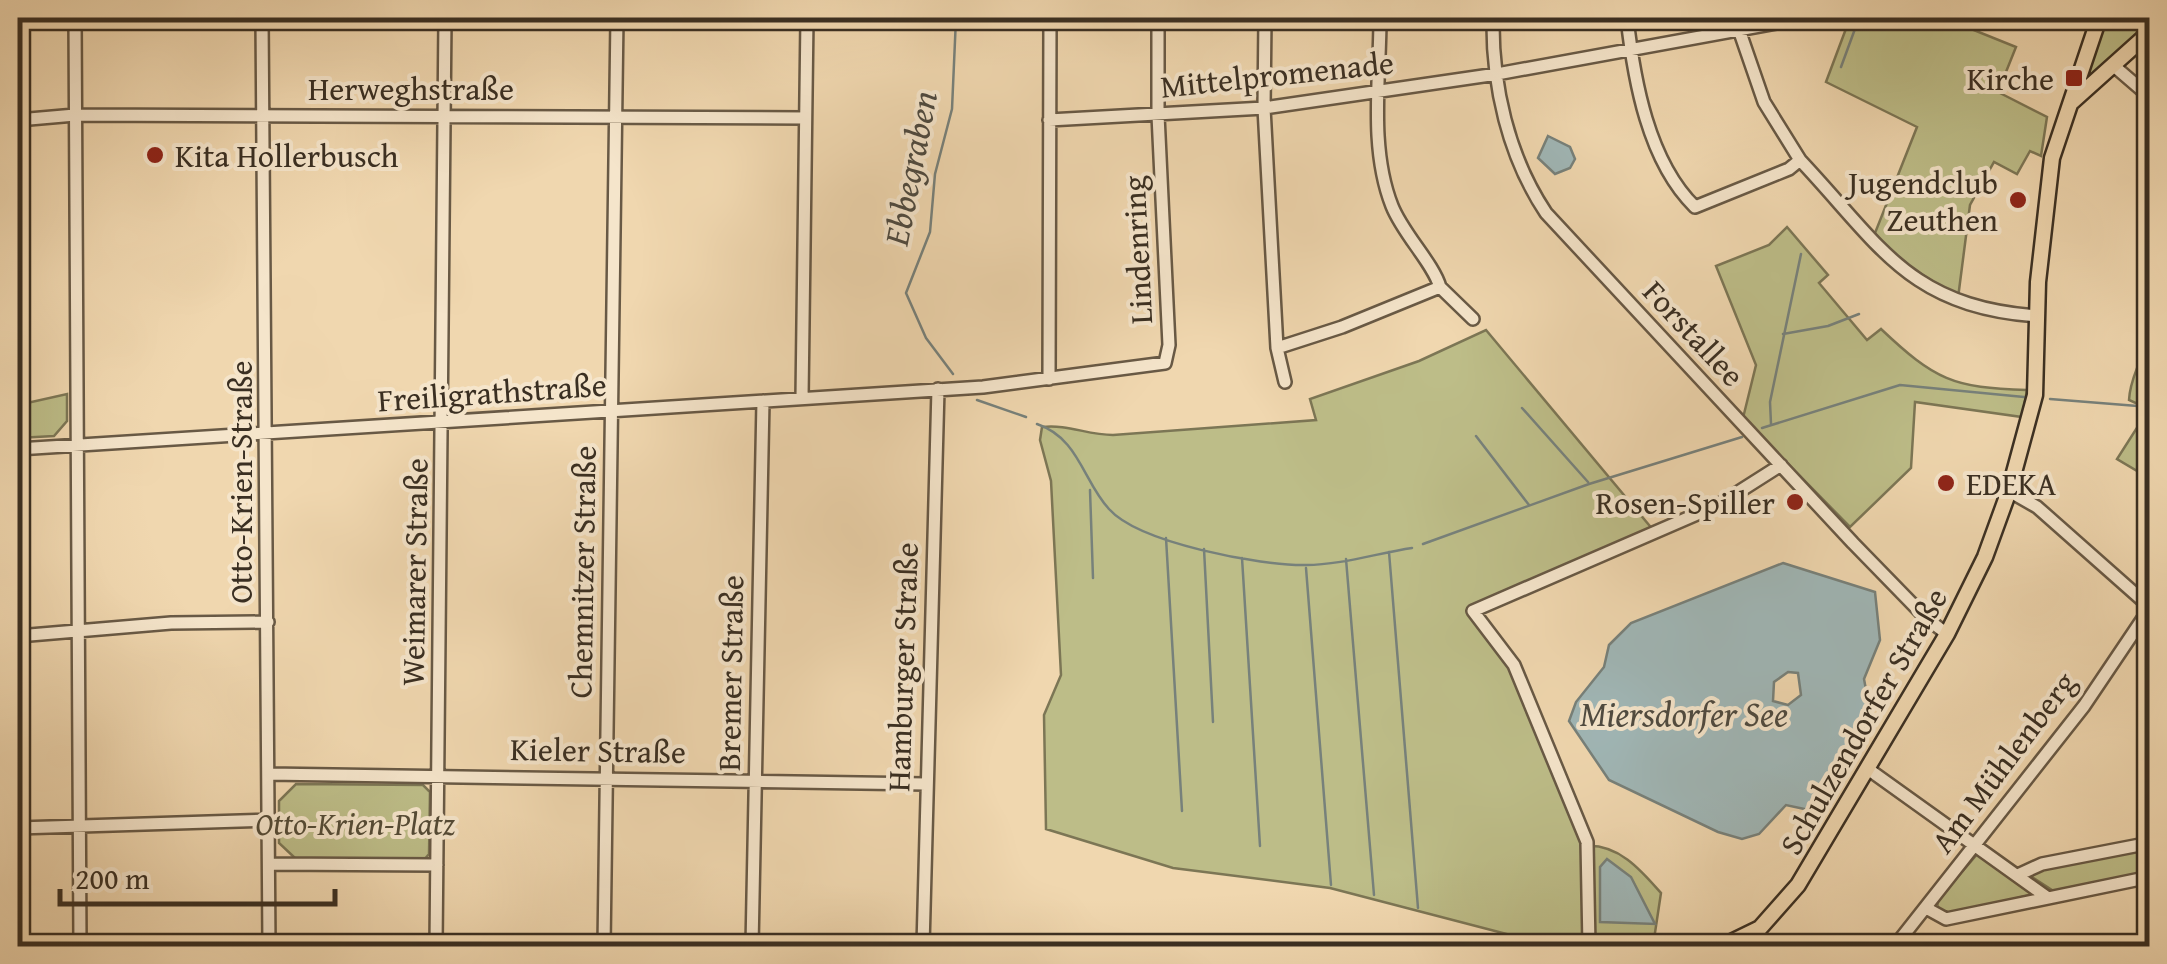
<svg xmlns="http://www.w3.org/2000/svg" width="2167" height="964" font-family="'Gentium Book Plus',serif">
	<rect width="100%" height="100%" fill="#f0d7af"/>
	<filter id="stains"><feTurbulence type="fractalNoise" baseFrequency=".002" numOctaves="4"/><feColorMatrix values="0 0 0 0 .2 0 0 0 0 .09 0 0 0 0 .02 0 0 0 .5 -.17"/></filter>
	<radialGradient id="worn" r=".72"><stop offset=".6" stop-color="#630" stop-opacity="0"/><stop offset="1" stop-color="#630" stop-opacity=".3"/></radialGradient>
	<path fill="#bdbd88" stroke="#7c7655" stroke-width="2.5" d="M1850 18H1944L2016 47 1998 92 2047 117 2041 156 2030 151 2017 174 1994 162 1970 205 1958 298 1889 253 1875 233 1917 127 1826 82Z
		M2103 18H2149V24L2093 78 2086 76Z
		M1787 227 1828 275 1819 283 1867 340 1881 329C1935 380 1953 388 2027 390L2022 417 1915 402 1911 468 1850 527 1743 418 1756 365 1716 266 1769 245Z
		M1486 330 1654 531 1468 608 1512 666 1584 846C1618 843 1641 870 1661 893L1653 946H1575L1518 937 1330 888 1173 868 1046 829 1044 715 1061 675 1051 481 1040 440 1042 427C1068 424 1087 435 1113 435L1316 420 1310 399 1419 361Z
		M2146 332 2150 333 2149 478 2117 459 2149 409 2129 400C2130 375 2145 359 2146 332Z
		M67 394V421L54 436 18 438V405Z
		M296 784 423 785 430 792 429 854 423 861 296 859 279 843V801Z
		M2149 845V874L2055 892 2032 877 2034 870Z
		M1979 852 2034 894 1948 915 1938 909 1937 901Z"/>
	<path fill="#a0b7b7" stroke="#77817b" stroke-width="2.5" fill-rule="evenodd" d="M1548 136 1570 147 1575 159 1570 168 1555 174 1538 158Z
		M1783 563 1875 592 1880 640 1864 679 1869 706 1866 713 1872 717 1814 811 1786 805 1759 834 1742 839 1718 832 1609 780 1569 721 1576 702 1604 667 1609 645 1631 623ZM1788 672 1798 673 1801 695 1788 705 1773 701 1774 682Z
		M1607 859 1631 877 1655 924 1600 922V867Z"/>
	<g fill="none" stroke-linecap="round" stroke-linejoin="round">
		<path stroke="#77817b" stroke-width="2.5" d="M1841 67 1859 18
			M1783 334 1828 326 1859 314
			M953 374 926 338 906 293 930 232 935 174 952 109 956 18
			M2050 399 2150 407
			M977 400 1026 417
			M1522 408 1588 482
			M1037 424C1079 438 1083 481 1109 509 1139 543 1261 566 1306 565 1341 565 1378 553 1412 548
			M1771 424 1770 402 1801 254
			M1762 428 1900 385 2024 397
			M1476 436 1529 505
			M1090 490 1093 578
			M1166 538 1182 811
			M1423 544 1589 484 1742 437
			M1204 549 1213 722
			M1389 552 1418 908
			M1242 558 1260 846
			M1346 559 1374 895
			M1306 568 1331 885"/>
		<g stroke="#685945" stroke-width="16">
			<path id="minor" d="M75 18 80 946
				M262 18 269 946
				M1265 18 1264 108 1277 348 1342 327 1440 287C1433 263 1403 234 1392 206 1369 148 1380 78 1380 18
				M1493 18C1492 85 1508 156 1546 213L1853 543 1926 618 1947 634
				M1627 18C1634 80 1648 161 1695 207L1789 169 1800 160 1764 102 1735 18
				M2137 45 2150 56
				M2114 66 2150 97
				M18 120 75 115 805 118
				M1049 120 1264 108 1497 74 1804 18
				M1800 160C1881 246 1908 306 2036 316
				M1440 287 1473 319
				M1277 348 1285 382
				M1049 379 1050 18
				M802 398 807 18
				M18 449 983 387 1165 363 1169 345 1158 115V18
				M2009 491 2037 507 2150 607
				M18 636 171 623 268 622
				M1868 769 2048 898
				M269 774 926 784
				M18 828 269 820
				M269 864 437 865
				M2020 874 2042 864 2150 843
				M1926 908 1946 919 2150 877
				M436 946 445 18
				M604 946 617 18
				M752 946 763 401
				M923 946 938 389
				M1589 946 1587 842 1514 665 1473 611 1718 505 1781 465
				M1895 946 2084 706 2150 608"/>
		</g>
		<g stroke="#3a2f22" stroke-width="19">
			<path id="major" d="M2072 102 2150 32
				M1723 946 1760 928 1798 885 1947 634 1985 557 2009 491 2035 395 2038 282 2052 158 2099 18"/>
		</g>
		<use href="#minor" stroke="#f5e5cb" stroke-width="11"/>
		<use href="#major" stroke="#f0d7af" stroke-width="14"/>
	</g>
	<g fill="#8f2418" stroke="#f5e5cb" stroke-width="4">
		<rect x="2064" y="68" width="20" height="20" rx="5"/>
		<circle cx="155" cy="155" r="10"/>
		<circle cx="2018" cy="200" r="10"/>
		<circle cx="1946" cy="483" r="10"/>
		<circle cx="1795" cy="502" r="10"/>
	</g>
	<g text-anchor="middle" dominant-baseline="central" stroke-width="8" stroke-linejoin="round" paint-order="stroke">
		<g font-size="32" fill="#3a2f22" stroke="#f5e5cb">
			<text transform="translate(1277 74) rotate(-6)">Mittelpromenade</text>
			<text x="411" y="88">Herweghstraße</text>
			<text transform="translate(1137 250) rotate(-93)">Lindenring</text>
			<text transform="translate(1694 333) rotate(47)">Forstallee</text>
			<text transform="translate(492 392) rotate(-4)">Freiligrathstraße</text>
			<text transform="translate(240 482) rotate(-90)">Otto-Krien-Straße</text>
			<text transform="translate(414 572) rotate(-89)">Weimarer Straße</text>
			<text transform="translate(582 572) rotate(-89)">Chemnitzer Straße</text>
			<text transform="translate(902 667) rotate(-88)">Hamburger Straße</text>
			<text transform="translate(730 673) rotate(-89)">Bremer Straße</text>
			<text transform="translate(1863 721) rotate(-60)">Schulzendorfer Straße</text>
			<text transform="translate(598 750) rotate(1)">Kieler Straße</text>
			<text transform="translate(2003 762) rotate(-53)">Am Mühlenberg</text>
		</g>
		<g font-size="32" fill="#3a2f22" stroke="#f5e5cb" text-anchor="end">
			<text x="2054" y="78">Kirche</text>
			<text x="175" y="155" text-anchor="start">Kita Hollerbusch</text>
			<text x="1998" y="182">Jugendclub<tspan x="1998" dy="37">Zeuthen</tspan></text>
			<text x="1966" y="483" text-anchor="start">EDEKA</text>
			<text x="1775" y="502">Rosen-Spiller</text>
		</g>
		<g font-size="32" font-style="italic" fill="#544b36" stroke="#f5e5cb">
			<text x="355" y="823">Otto-Krien-Platz</text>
		</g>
		<g font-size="35" font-style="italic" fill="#4e4a40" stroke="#f5e5cb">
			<text transform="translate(910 168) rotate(-79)">Ebbegraben</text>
			<text x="1684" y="713">Miersdorfer See</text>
		</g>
	</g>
	<rect width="2167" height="964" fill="none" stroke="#f0d7af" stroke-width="60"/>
	<rect x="20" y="20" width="2127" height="924" fill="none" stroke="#3a2f22" stroke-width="5"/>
	<rect x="30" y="30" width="2107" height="904" fill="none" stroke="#3a2f22" stroke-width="2.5"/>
	<path d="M60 889v15h275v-15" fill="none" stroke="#3a2f22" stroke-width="5"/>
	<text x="75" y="889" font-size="30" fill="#3a2f22" stroke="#f5e5cb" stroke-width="8" paint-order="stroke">200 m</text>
	<rect width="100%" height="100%" filter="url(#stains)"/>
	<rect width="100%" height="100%" fill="url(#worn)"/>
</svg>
